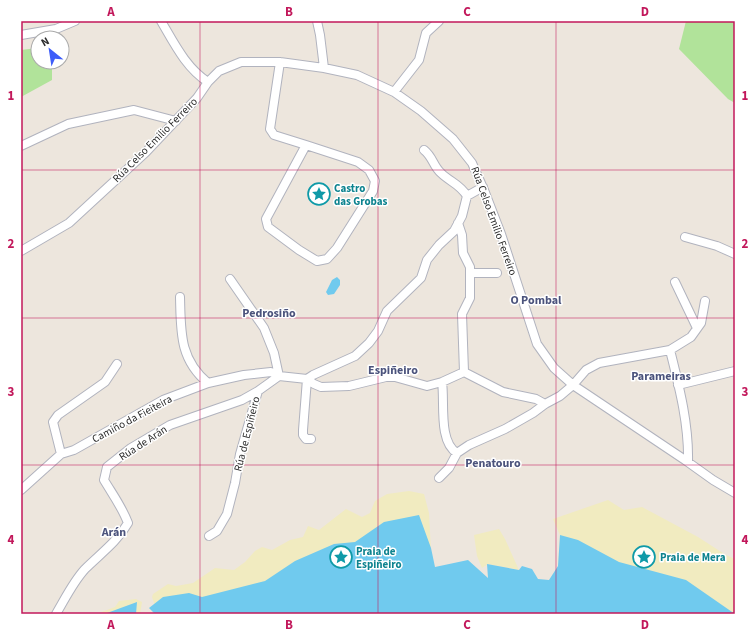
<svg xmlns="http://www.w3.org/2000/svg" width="756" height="635" font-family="'Source Sans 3',sans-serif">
	<rect width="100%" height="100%" fill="#ede6dd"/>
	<path fill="#b1e39a" d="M686 21H735V103L728 99 679 49Z
		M38 48V62H52V80L21 97V50Z"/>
	<path fill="#f1ebc0" d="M409 491 424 494 429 513 431 550 157 612 152 597 153 594 168 584 176 586 193 583 215 568 234 570 245 562 255 551 262 547 272 550 290 540 303 537 308 526 319 530 346 509 362 517 370 513 375 501 387 494Z
		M608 500 624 510 642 507 698 537 726 555 735 559V614L558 566 560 535 553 519Z
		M499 529 505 539 519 570 488 564 482 568 477 556 474 535Z
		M136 599 142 602 140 614H96L115 607 119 601Z"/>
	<path fill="#70caee" d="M337 277 340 280V285L334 294 328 295 326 292 332 280Z
		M419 515 431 548 435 567 468 560 488 578 487 564 519 570 522 566 532 569 538 579 549 580 558 566 560 535 578 540 619 562 686 580 735 614H155L149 608 163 597 189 593 202 597 265 581 295 561 334 544 355 542 384 522Z
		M137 602 136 614H106L107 613Z"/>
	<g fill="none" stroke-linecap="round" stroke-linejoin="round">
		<g stroke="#b1b3be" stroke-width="10">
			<path id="street" d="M161 21C174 43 186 68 208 82
				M317 21 320 35 324 68
				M21 35 56 29 75 21
				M280 62 270 129 274 135 306 145 266 219 268 227 299 250 317 261 327 259 337 248 373 191 375 181 369 170 358 162 306 145
				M394 92 419 60 426 33 439 21
				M21 146 68 124 134 110 176 121
				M424 150C433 157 433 166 441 173 450 182 460 184 467 196
				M458 223 462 235 463 253 470 267V298L462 314 464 372
				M685 237 717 246 735 254
				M21 251 69 223 146 152 197 98 208 82 219 71 241 62H280L324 68 357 75 394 92 421 111 453 139 472 163 484 190 501 234 537 344 554 368 573 385 685 460 713 480 735 493
				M470 273H497
				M230 279 264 328 274 353 279 376
				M675 282 697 328
				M180 297C181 331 179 359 208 383
				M670 350C679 386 689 424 688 462
				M464 372 503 392 536 399 545 404
				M307 379 313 375 355 356 369 343 378 331 387 311 421 278 427 260 439 245 454 231 462 216 467 196 483 187
				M307 379 303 430V435L306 439H311
				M442 382C445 401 438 442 457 453
				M678 385 735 371
				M61 454 53 422 58 415 105 382 117 364
				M439 478 449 468 457 453 469 445 505 429 533 413 545 404 560 396 573 385 586 370 599 363 670 350 691 337 701 323 705 301
				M21 490 61 454 74 450 163 400 208 383 244 375 271 372 279 376 307 379 314 384 321 387 349 386 386 377H395L427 386 442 382 464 372
				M209 536 217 531 227 514 235 483 240 454 258 391 279 376
				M56 614C65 599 73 582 85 569 100 554 117 542 128 523 122 507 113 495 104 480L107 467 131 448 170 425 242 400 258 391"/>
		</g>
		<use href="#street" stroke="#fff" stroke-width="8"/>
	</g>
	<path fill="none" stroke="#c2185b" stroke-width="1" stroke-opacity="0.55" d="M200 21V614M378 21V614M556 21V614M21 170H735M21 318H735M21 465H735"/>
	<defs>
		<g id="sight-ring" transform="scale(1.15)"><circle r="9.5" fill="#fff" stroke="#0f9aa8" stroke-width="1.5"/><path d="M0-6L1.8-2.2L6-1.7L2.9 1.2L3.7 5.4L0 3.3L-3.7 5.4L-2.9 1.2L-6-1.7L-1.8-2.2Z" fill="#0f9aa8"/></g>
	</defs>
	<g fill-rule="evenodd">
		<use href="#sight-ring" x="319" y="194"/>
		<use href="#sight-ring" x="341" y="557"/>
		<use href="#sight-ring" x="644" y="557"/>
	</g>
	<g text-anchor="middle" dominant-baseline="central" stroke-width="3" stroke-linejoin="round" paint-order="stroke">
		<g font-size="11" fill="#2b2b2b" stroke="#fff">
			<text transform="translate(155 140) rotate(-45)">Rúa Celso Emilio Ferreiro</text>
			<text transform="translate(494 221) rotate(70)">Rúa Celso Emilio Ferreiro</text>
			<text transform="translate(132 419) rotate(-28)">Camiño da Fieiteira</text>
			<text transform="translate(247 434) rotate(-76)">Rúa de Espiñeiro</text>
			<text transform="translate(143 443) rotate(-33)">Rúa de Arán</text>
		</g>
		<g font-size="11" font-weight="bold" fill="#0d838f" stroke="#fff" text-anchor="start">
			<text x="334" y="188">Castro<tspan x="334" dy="13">das Grobas</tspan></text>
			<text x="356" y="551">Praia de<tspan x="356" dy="13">Espiñeiro</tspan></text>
			<text x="660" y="557">Praia de Mera</text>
		</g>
		<g font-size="12" font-weight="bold" fill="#4b537c" stroke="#fff">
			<text x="536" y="300">O Pombal</text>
			<text x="269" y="313">Pedrosiño</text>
			<text x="393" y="370">Espiñeiro</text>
			<text x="661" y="376">Parameiras</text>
			<text x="493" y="463">Penatouro</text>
			<text x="114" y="532">Arán</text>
		</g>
	</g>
	<rect width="756" height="635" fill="none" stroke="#ffffff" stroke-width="44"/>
	<g transform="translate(50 50) rotate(330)"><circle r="19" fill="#ffffff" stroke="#aaaaaa"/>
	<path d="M0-3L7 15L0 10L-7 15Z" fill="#3e5df9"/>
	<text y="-6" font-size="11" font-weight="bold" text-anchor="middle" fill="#2b2b2b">N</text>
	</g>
	<rect x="22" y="22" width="712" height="591" fill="none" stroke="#c2185b" stroke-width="1.5"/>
	<g font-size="13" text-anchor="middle" font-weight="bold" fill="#c2185b">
		<text x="111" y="16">A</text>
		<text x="289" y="16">B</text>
		<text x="467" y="16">C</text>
		<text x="645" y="16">D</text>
		<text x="11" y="100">1</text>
		<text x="745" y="100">1</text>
		<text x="11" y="248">2</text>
		<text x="745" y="248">2</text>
		<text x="11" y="396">3</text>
		<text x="745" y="396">3</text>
		<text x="11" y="544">4</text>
		<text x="745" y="544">4</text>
		<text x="111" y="629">A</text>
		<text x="289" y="629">B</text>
		<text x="467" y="629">C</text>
		<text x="645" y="629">D</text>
	</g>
</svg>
